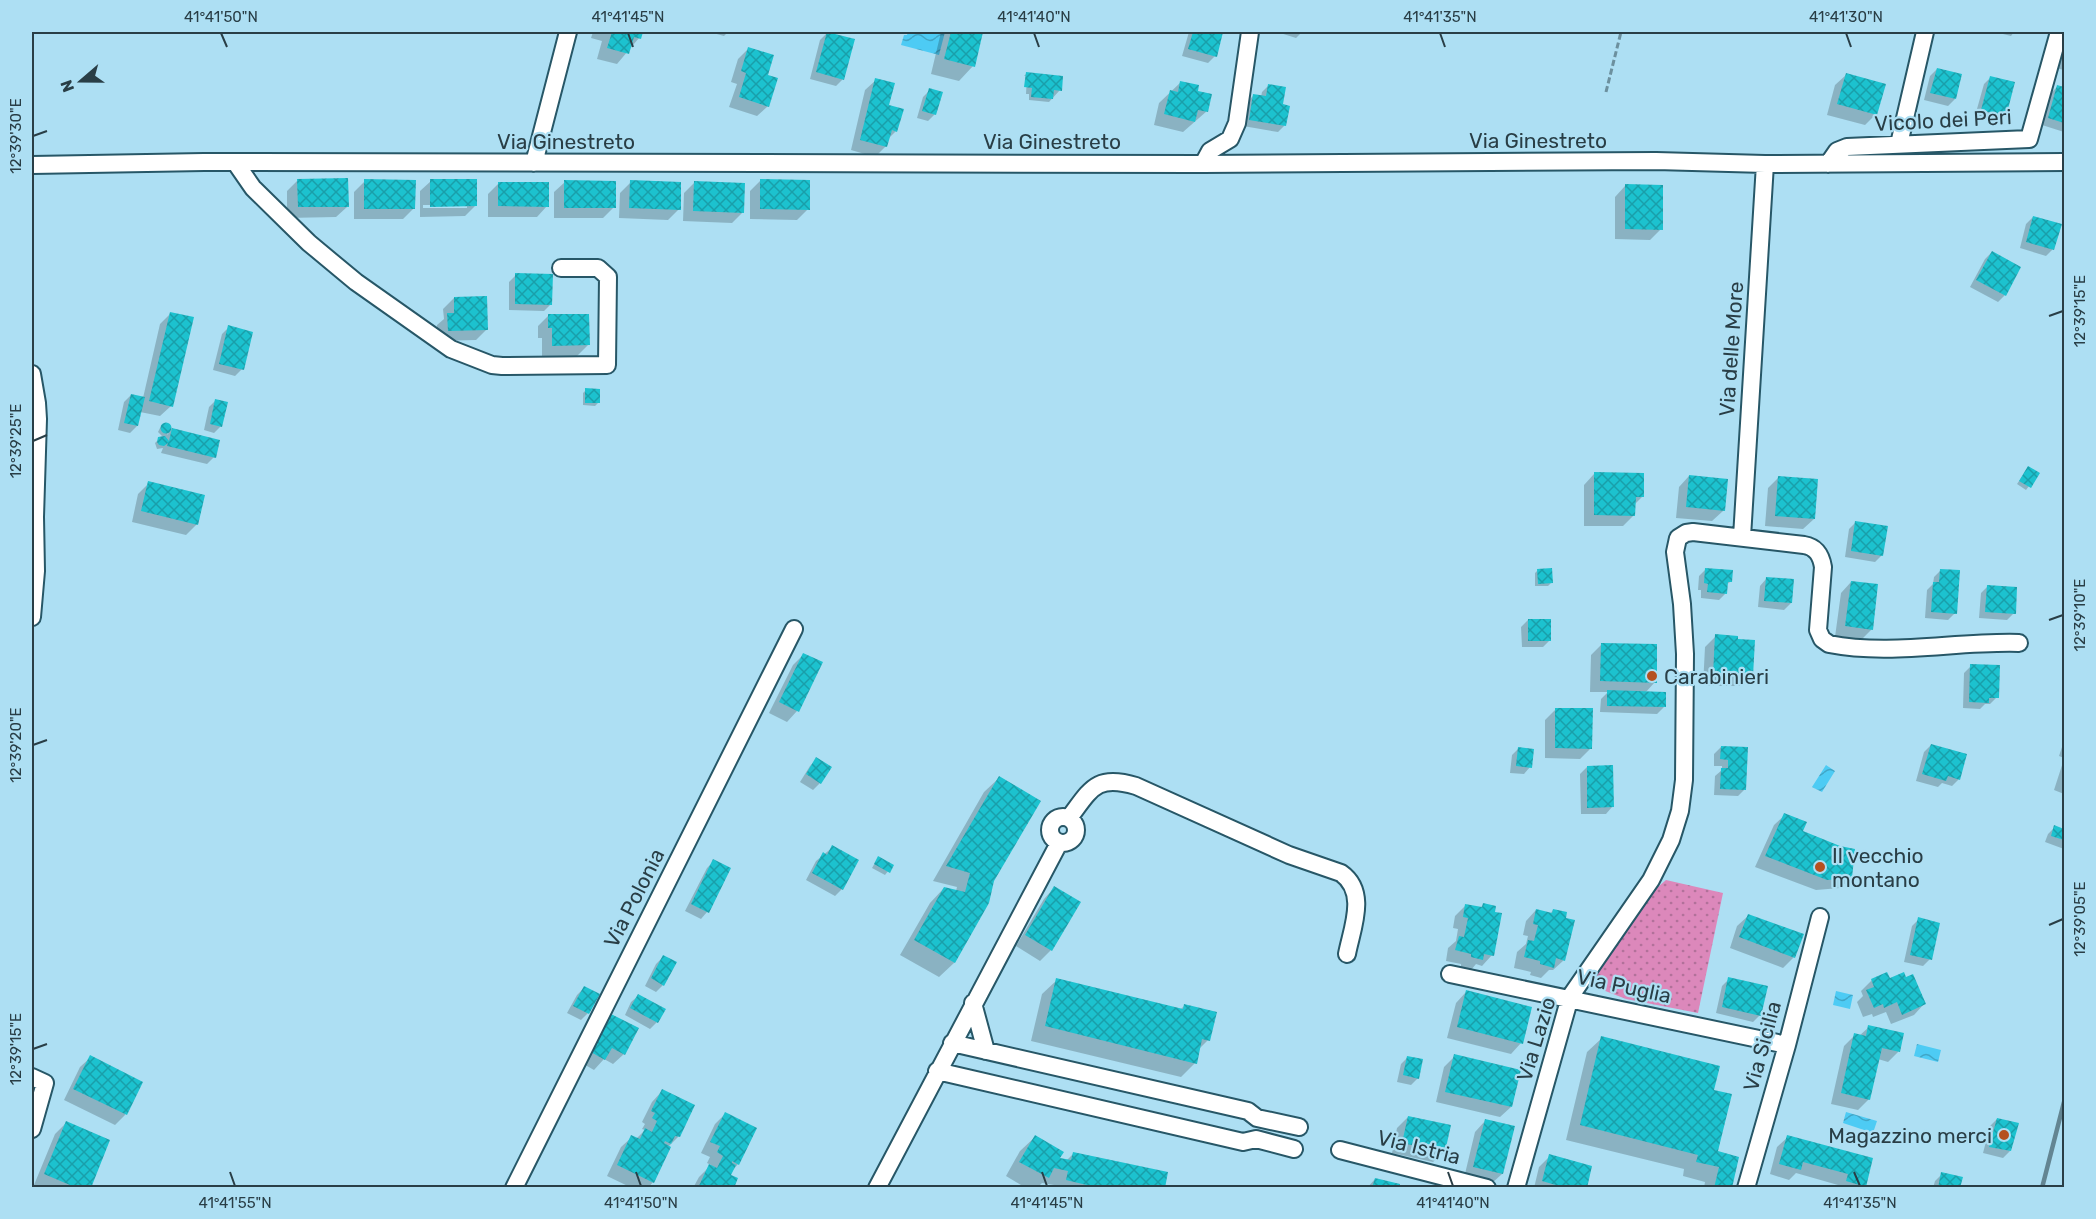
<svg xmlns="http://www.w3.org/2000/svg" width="2096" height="1219" font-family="Rubik,sans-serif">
	<defs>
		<pattern id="grass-dots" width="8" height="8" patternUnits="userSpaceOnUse" patternTransform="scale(1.5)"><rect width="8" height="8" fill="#dc88bb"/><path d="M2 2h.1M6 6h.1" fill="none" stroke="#b2719a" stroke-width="1.8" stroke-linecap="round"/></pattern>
		<pattern id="water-waves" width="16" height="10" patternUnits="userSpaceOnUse" patternTransform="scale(1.5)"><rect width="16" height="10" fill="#4dcbf4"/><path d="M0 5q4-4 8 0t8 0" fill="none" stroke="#40a6c7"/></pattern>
		<pattern id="building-cross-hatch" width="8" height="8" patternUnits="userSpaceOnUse" patternTransform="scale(1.5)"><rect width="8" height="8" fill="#1cc2cf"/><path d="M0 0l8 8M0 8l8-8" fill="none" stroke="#199faa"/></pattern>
	</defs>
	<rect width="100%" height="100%" fill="#addff3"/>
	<path fill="url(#grass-dots)" d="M1666 880 1723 893 1698 1013 1626 999 1595 987 1592 979 1651 893Z"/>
	<path fill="url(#water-waves)" d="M908 32H945L939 55 901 45 904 35H907Z
		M1826 765 1835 771 1822 792 1812 787Z
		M1836 991 1853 995 1850 1009 1833 1005Z
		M1917 1044 1941 1050 1938 1062 1914 1056Z
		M1846 1112 1877 1121 1873 1133 1843 1123Z"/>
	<path fill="#0003" fill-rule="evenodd" d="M593 32H641L639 38 617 64 597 59 602 41 591 38Z
		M714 32H728L724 36 713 33Z
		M941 32H981L973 66 959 81 931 74Z
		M1189 32H1222L1215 56 1208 63 1182 56Z
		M1277 32H1302L1296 38Z
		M2004 32H2014L2011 36 2003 34Z
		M827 33 843 79 836 86 810 79 820 40Z
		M2064 38V70L2056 68Z
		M749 48 766 76 768 106 757 116 729 107 737 84 731 82 738 59Z
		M1937 69 1955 99 1948 106 1924 100 1930 76Z
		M1026 74 1060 90 1049 102 1029 100V94H1026L1027 76H1024Z
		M1846 75 1876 114 1865 125 1827 115 1835 85Z
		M1991 77 2005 116 1998 123 1975 116 1984 84Z
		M876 80 896 131 887 140 886 146 875 157 851 150 865 90Z
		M1181 82 1196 92 1207 111 1183 132 1154 125 1159 103Z
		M1269 85 1281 106 1285 125 1278 132 1243 126 1247 102 1254 95 1261 97 1262 92Z
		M2058 86 2064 88V132L2042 125 2051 93Z
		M930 90 935 114 928 121 917 118 923 97Z
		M298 180 347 207 336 217 287 218V191Z
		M761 180 808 209 797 220 750 219V191Z
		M365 181 414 208 403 219H354V192Z
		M431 181 475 206 465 216 420 217V191ZM423 205H467V208H423Z
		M565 182 614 207 603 218H554V192Z
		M631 182 679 209 668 220 619 218 620 193Z
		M695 182 743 212 732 223 683 221 684 193Z
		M499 183 547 206 537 217H488V194Z
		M1625 186 1661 229 1650 240 1615 239V197Z
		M2033 217 2053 249 2046 256 2020 248 2026 224Z
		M1992 252 2005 295 1998 302 1970 287 1985 259Z
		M516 275 551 304 544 311 509 310V282Z
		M454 298 486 330 476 340 437 341V325L444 319 443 309Z
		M171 313V406L160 416 140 412 137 426 130 433 118 430 124 402 131 395 143 398 160 324Z
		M548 316 588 345 577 356H542V338H538V326Z
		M229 327 242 369 235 376 213 370 222 334Z
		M586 390 598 403 595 406 583 405V393Z
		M216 400 221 426 214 433 204 430 209 407Z
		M166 424 169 428 167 435 172 429 214 457 207 464 161 453 163 448 157 449 155 443 162 436 158 432 160 428Z
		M2028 468 2038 474 2026 490 2017 484Z
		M1594 474 1642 497 1634 505V515L1623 526H1584V485Z
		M1689 476 1723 511 1712 521 1676 518 1679 487Z
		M1779 477 1814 519 1803 529 1765 526 1768 488Z
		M149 483 197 524 186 535 132 522 138 494Z
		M1856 522 1882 555 1875 562 1845 557 1849 529Z
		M1706 569 1730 582 1726 585V593L1719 600 1701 598V590H1698L1699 576Z
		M1538 570 1551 583 1548 586H1535V573Z
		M1941 570 1955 613 1948 620 1925 618 1927 590 1933 584 1934 577Z
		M1766 579 1791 603 1784 610 1758 607 1760 586Z
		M1851 582 1872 629 1861 640 1835 637 1841 593Z
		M1988 586 2014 613 2007 620 1979 618 1981 593Z
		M1528 620 1550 640 1543 647H1522L1521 627Z
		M1716 636 1751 675 1740 686H1703L1705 647Z
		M1602 644 1655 682 1645 693 1664 707 1657 714 1600 712 1601 699 1608 692H1590L1591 655Z
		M804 654 821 663 797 711 787 722 769 713 793 665Z
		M1971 666 1997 697 1990 704H1985L1980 709 1963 708 1964 673Z
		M1556 709 1591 748 1580 759 1545 758V720Z
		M2064 741V758L2059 756Z
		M1931 745 1959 779 1952 786 1942 783 1938 787 1916 781 1924 752Z
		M1721 747 1745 789 1738 796 1714 795 1715 776 1722 770V766H1714V754Z
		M1519 748 1530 767 1524 774 1510 773 1512 755Z
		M817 759 820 783 813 790 800 782 810 766Z
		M2064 759V794L2054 790Z
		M1587 767 1612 807 1606 814H1581L1580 774Z
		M999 778 993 881 987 903 954 963 939 977 900 955 930 903 944 888 956 891 957 887 933 881 984 792Z
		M1785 815 1851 878 1840 888 1816 890 1755 867 1774 825Z
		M2055 827 2064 830V849L2045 842 2048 834Z
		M833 847 842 889 835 896 806 880 816 861Z
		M714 861 707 912 701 919 685 911 707 868Z
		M876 861 892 866 885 875 872 868Z
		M1054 888 1051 950 1040 961 1016 946 1044 899Z
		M1466 905 1480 908 1483 905 1492 955 1482 966 1476 964 1471 970 1461 968V964L1446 961 1448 948 1456 941 1458 929 1453 928 1455 916Z
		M1536 910 1550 914 1553 910 1564 960 1553 970H1549L1541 978 1530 975 1531 972 1514 968 1517 952 1526 944 1528 936 1523 935 1526 921Z
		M1748 916 1794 957 1783 968 1730 948 1737 926Z
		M1919 919 1930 959 1923 966 1904 962 1912 926Z
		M663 957V985L656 992 645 986 656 964Z
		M1729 979 1760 1015 1753 1022 1716 1013 1722 986Z
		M1057 980 1180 1010 1184 1006 1208 1040 1198 1050 1195 1063 1181 1077 1031 1041 1042 994Z
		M1872 980H1889L1924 1004 1914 1015 1891 1024 1886 1012 1873 1017 1872 1014 1863 1017 1857 1002 1863 996 1861 991Z
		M584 988 588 1013 581 1020 567 1013 577 995Z
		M1466 992 1521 1043 1511 1054 1447 1038 1456 1003Z
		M638 996 657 1022 650 1029 625 1015 631 1002Z
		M595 1023 624 1054 613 1064 604 1059 594 1070 580 1062Z
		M1869 1027 1899 1051 1888 1062 1878 1059 1869 1099 1858 1110 1831 1104 1844 1046 1855 1035 1859 1036Z
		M1602 1038 1712 1091 1716 1152 1730 1188H1704L1705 1182 1683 1176 1684 1169 1566 1140 1587 1052Z
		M1455 1056 1511 1107 1500 1117 1436 1102 1444 1067Z
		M91 1057 141 1082 125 1115 115 1125 64 1100 80 1067Z
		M1408 1057 1418 1078 1411 1085 1397 1082 1401 1064Z
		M662 1091 679 1136 668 1147 653 1182 648 1188H632L607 1176 621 1147 632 1137 636 1139 645 1130 642 1129 645 1124 642 1122 652 1102Z
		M725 1114 738 1164 729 1175 732 1188H693L699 1177 711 1165 707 1163 710 1157 701 1153 715 1124Z
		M1408 1117 1444 1152 1433 1162 1392 1153 1397 1128Z
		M1997 1119 2010 1151 2003 1158 1983 1153 1990 1126Z
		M1485 1121 1502 1174 1491 1184 1464 1178 1475 1132Z
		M66 1123 89 1188H42L34 1185 55 1134Z
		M1035 1137 1058 1159 1066 1161 1073 1154 1164 1188H1054V1185L1042 1183 1037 1188H1026L1006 1176 1020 1151Z
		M1788 1137 1871 1159 1865 1186 1863 1188H1838V1185L1796 1173 1789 1180 1770 1174 1777 1147Z
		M1550 1156 1585 1188H1534L1539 1167Z
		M1942 1174 1959 1188H1933L1935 1181Z
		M1375 1179 1398 1188H1367Z"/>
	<path fill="url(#building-cross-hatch)" d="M612 32H643L641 39 634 37 629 54 607 48Z
		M827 32 855 39 844 80 816 72Z
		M951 32H983L975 67 944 59Z
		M1193 32H1223L1217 57 1188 49Z
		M748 47 774 55 768 75 778 78 769 107 739 97 746 73 741 71Z
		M1937 68 1962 74 1956 99 1930 93Z
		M1026 72 1063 76 1062 91 1054 90 1053 99 1031 97 1032 88 1024 87Z
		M1846 73 1886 84 1877 115 1837 104Z
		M1990 76 2015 82 2006 117 1981 110Z
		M875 78 895 83 889 105 904 109 897 132 892 130 887 147 860 140Z
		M1180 81 1199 85 1198 91 1212 94 1208 112 1198 110 1195 122 1164 114 1170 90 1178 92Z
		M1268 84 1286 87 1283 104 1290 106 1286 126 1249 120 1253 94 1266 96Z
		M2057 85 2064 87V123L2048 118Z
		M929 88 943 92 936 115 922 111Z
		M348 178 349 207H298L297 179Z
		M364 179 416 180 415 209H364Z
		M430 179H477V206L430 207Z
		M760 179 810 180V210L760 209Z
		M564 180 616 181V208H564Z
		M630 180 681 182V210L629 208Z
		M694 181 745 183 744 213 693 211Z
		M498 182H549V207L498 206Z
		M1625 184 1663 185V230L1625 229Z
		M2033 216 2062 224 2054 250 2026 242Z
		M1992 251 2021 267 2006 296 1976 280Z
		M515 273 553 274 552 305 515 304Z
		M487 296 488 330 448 331 447 313H454V297Z
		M170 312 194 317 173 407 149 401Z
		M548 314H589L590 345 552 346V328H548Z
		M228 325 253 332 244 370 219 364Z
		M585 388 600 389V403H585Z
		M131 394 145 397 138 426 124 423Z
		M215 399 228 402 222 427 210 424Z
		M160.5 428a5.5 5.5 0 1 1 11 0a5.5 5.5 0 1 1-11 0Z
		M172 428 220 440 216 458 167 446 168 443 164 446 159 445 157 442 158 437 165 436 169 441Z
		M2028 466 2040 473 2031 488 2019 481Z
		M1594 472 1644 473V497H1636L1635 516 1594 515Z
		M1689 475 1728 479 1725 511 1686 507Z
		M1778 476 1818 479 1815 519 1775 516Z
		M148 481 205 495 198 525 141 511Z
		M1855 521 1888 526 1883 556 1851 551Z
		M1552 568 1553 583 1538 584 1537 569Z
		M1705 568 1733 570 1732 582H1728L1727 594 1707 592 1708 584 1704 583Z
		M1940 569 1960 570 1957 614 1931 612 1933 582H1939Z
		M1766 577 1794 579 1792 603 1764 601Z
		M1851 581 1878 584 1873 630 1845 626Z
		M1987 585 2017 587 2016 614 1985 612Z
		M1528 619H1551V641H1528Z
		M1715 634 1738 636V639L1755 640 1753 676H1713Z
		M1601 643 1657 644V683L1600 681Z
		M803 653 823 662 799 712 779 702Z
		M1970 664 2000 665 1999 698H1989V703L1969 702Z
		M1607 690 1666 692V707L1607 706Z
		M1555 708H1593L1592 749 1555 748Z
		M1931 744 1967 754 1960 780 1948 776 1946 781 1922 774Z
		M1721 746 1748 747 1746 790 1720 789 1721 768H1728V760L1720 759Z
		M1518 747 1534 749 1532 768 1516 766Z
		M816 757 832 767 821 784 806 774Z
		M1613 765 1614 807 1587 808V766Z
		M999 776 1041 801 994 881 989 903 955 963 914 940 944 887 965 892 970 873 946 866Z
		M1784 813 1807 822 1803 831 1840 846 1855 849 1852 878 1827 880 1765 856Z
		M2054 825 2064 829V840L2051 836Z
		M832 845 859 860 843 890 812 873 823 852 827 855Z
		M878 856 894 865 890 873 874 864Z
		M713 859 731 868 709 913 691 904Z
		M1054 886 1081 902 1052 951 1025 935Z
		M1483 903 1496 906 1495 912 1502 913 1494 956 1484 954 1483 960 1471 957V954L1455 950 1459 936 1464 937 1468 918 1463 917 1465 904 1482 907Z
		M1536 909 1552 913 1553 909 1567 912 1566 918 1575 920 1565 961 1556 958 1554 968 1540 964V961L1524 957 1528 940 1534 941 1538 925 1533 924Z
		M1748 914 1804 934 1795 958 1739 937Z
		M1918 917 1940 923 1932 960 1910 955Z
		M663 955 677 962 664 986 651 978Z
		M1887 972 1890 978 1904 972 1906 977 1913 974 1926 1004 1902 1015 1897 1002 1884 1008 1883 1004 1874 1008 1866 990 1874 987 1871 979Z
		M1728 977 1768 986 1761 1016 1722 1007Z
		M1056 978 1183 1009 1184 1004 1217 1012 1210 1041 1202 1039 1197 1064 1045 1026Z
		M584 986 600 994 589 1014 573 1006Z
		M1466 990 1532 1007 1523 1044 1457 1027Z
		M638 994 666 1009 658 1023 630 1008Z
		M605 1011 639 1028 625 1055 612 1048 605 1060 589 1051Z
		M1868 1025 1904 1033 1900 1052 1882 1048 1870 1100 1841 1093 1854 1033 1866 1036Z
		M1601 1036 1720 1066 1714 1090 1732 1094 1718 1151 1739 1157 1732 1188H1714L1719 1167 1696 1162 1698 1155 1580 1125Z
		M1454 1054 1521 1070 1512 1107 1445 1092Z
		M90 1055 143 1082 127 1115 73 1089Z
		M1407 1056 1423 1059 1419 1079 1403 1075Z
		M662 1089 695 1105 680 1137 675 1136 671 1144 665 1141 664 1143 671 1147 654 1183 617 1165 631 1135 640 1139 645 1128 652 1132 657 1121 652 1118 655 1113 651 1111Z
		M725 1112 757 1128 739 1165 732 1161V1163L736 1165 731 1175 738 1178 734 1188H698L709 1164 717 1168 723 1156 717 1152 720 1146 710 1142Z
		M1408 1116 1451 1125 1445 1152 1402 1143Z
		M1997 1118 2019 1123 2011 1151 1989 1147Z
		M1485 1119 1515 1126 1503 1174 1473 1167Z
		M66 1121 110 1140 91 1188H77L44 1174Z
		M1035 1135 1064 1152 1060 1158 1071 1160 1073 1152 1168 1172 1165 1188H1099L1066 1180 1068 1171 1054 1168 1049 1178 1019 1162Z
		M1787 1135 1873 1158 1866 1187 1846 1181 1848 1174 1803 1162 1801 1170 1779 1164Z
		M1549 1154 1592 1166 1587 1188H1566L1542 1181Z
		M1941 1172 1963 1177 1960 1188H1938Z
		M1375 1178 1400 1184 1399 1188H1372Z"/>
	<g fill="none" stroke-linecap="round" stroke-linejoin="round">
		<g stroke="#275767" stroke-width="20">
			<path id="minor" d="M1899 144 1925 32
				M235 162 253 188 309 243 356 282 451 349 492 365 502 366 607 365 608 277 598 268H561
				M534 163 568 32
				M1203 164 1210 151 1230 139 1237 123 1250 32
				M1828 164 1837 151 1847 147 2029 139 2059 32
				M32 165 204 162 1203 164 1656 161 1765 164 2064 162
				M32 374 37 403 38 419 35 517 36 571 32 617
				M1742 537 1765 164
				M1050 830a13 13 0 1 1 26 0a13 13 0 1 1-26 0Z
				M1069 818C1091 789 1096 774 1136 786L1289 855 1341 873C1368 892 1352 928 1347 954
				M1450 974 1787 1045
				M973 1003 986 1051
				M952 1043 1248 1111 1257 1118 1299 1127
				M937 1071 1243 1142 1256 1139 1294 1149
				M32 1077 45 1083 32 1129
				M1340 1150 1487 1188
				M514 1188 794 629
				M877 1188 1059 843
				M1516 1188 1570 997 1651 880 1671 840 1680 811 1684 780 1685 654 1682 604 1675 552 1678 538 1686 533 1693 532 1804 545C1816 547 1821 555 1823 567L1818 630 1822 639 1829 644C1890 656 1957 641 2019 643
				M1746 1188 1787 1045 1820 917"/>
		</g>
		<path stroke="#6c909e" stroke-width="3" stroke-dasharray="6 3" stroke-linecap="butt" d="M1606 92 1621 32"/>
		<use href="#minor" stroke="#fff" stroke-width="16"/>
		<path stroke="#638592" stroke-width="4.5" d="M2042 1188 2064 1102"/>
	</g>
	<path fill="none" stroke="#293e46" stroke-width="2" d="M221 33 227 47M628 33 633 47M1034 33 1039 47M1440 33 1445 47M1846 33 1851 47M33 136 47 131M2049 316 2063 311M33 441 47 435M2049 620 2063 615M33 745 47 740M2049 925 2063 919M33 1049 47 1044M230 1172 235 1186M636 1172 641 1186M1042 1172 1047 1186M1448 1172 1453 1186M1854 1172 1860 1186"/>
	<g fill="#b5501f" stroke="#addff3" stroke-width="2">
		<circle cx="1652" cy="676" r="6"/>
		<circle cx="1820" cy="867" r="6"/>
		<circle cx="2004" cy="1135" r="6"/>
	</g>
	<g text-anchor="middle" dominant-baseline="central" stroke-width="4.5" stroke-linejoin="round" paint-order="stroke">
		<g font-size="21" fill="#293e46" stroke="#addff3">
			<text transform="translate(1943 120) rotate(-3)">Vicolo dei Peri</text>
			<text x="1538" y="140">Via Ginestreto</text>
			<text x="566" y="141">Via Ginestreto</text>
			<text x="1052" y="141">Via Ginestreto</text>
			<text transform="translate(1731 349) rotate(-86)">Via delle More</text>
			<text transform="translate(634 898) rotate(-63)">Via Polonia</text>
			<text transform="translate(1624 986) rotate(12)">Via Puglia</text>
			<text transform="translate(1536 1039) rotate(-73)">Via Lazio</text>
			<text transform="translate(1762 1046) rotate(-75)">Via Sicilia</text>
			<text transform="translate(1419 1147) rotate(14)">Via Istria</text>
		</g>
		<g font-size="21" fill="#293e46" stroke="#addff3" text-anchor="start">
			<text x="1664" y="676">Carabinieri</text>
			<text x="1832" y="855">Il vecchio<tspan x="1832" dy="24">montano</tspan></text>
			<text x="1992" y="1135" text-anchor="end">Magazzino merci</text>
		</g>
	</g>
	<rect width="2096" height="1219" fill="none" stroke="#addff3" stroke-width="66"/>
	<g transform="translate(81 81) rotate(250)" stroke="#addff3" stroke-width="4.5" paint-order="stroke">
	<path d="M0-4.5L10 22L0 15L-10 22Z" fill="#293e46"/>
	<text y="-9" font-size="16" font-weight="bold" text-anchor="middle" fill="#293e46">N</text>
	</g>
	<rect x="33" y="33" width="2030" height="1153" fill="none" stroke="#293e46" stroke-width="2"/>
	<g font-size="15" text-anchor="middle" fill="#293e46">
		<text x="221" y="22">41°41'50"N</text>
		<text x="628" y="22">41°41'45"N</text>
		<text x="1034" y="22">41°41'40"N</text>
		<text x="1440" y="22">41°41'35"N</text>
		<text x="1846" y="22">41°41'30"N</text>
		<text transform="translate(16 136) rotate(-90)" y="5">12°39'30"E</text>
		<text transform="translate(2080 311) rotate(-90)" y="5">12°39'15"E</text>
		<text transform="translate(16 441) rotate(-90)" y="5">12°39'25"E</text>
		<text transform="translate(2080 615) rotate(-90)" y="5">12°39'10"E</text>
		<text transform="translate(16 745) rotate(-90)" y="5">12°39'20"E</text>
		<text transform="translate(2080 919) rotate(-90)" y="5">12°39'05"E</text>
		<text transform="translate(16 1049) rotate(-90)" y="5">12°39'15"E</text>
		<text x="235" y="1208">41°41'55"N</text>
		<text x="641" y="1208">41°41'50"N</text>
		<text x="1047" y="1208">41°41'45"N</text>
		<text x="1453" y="1208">41°41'40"N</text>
		<text x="1860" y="1208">41°41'35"N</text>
	</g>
</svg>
